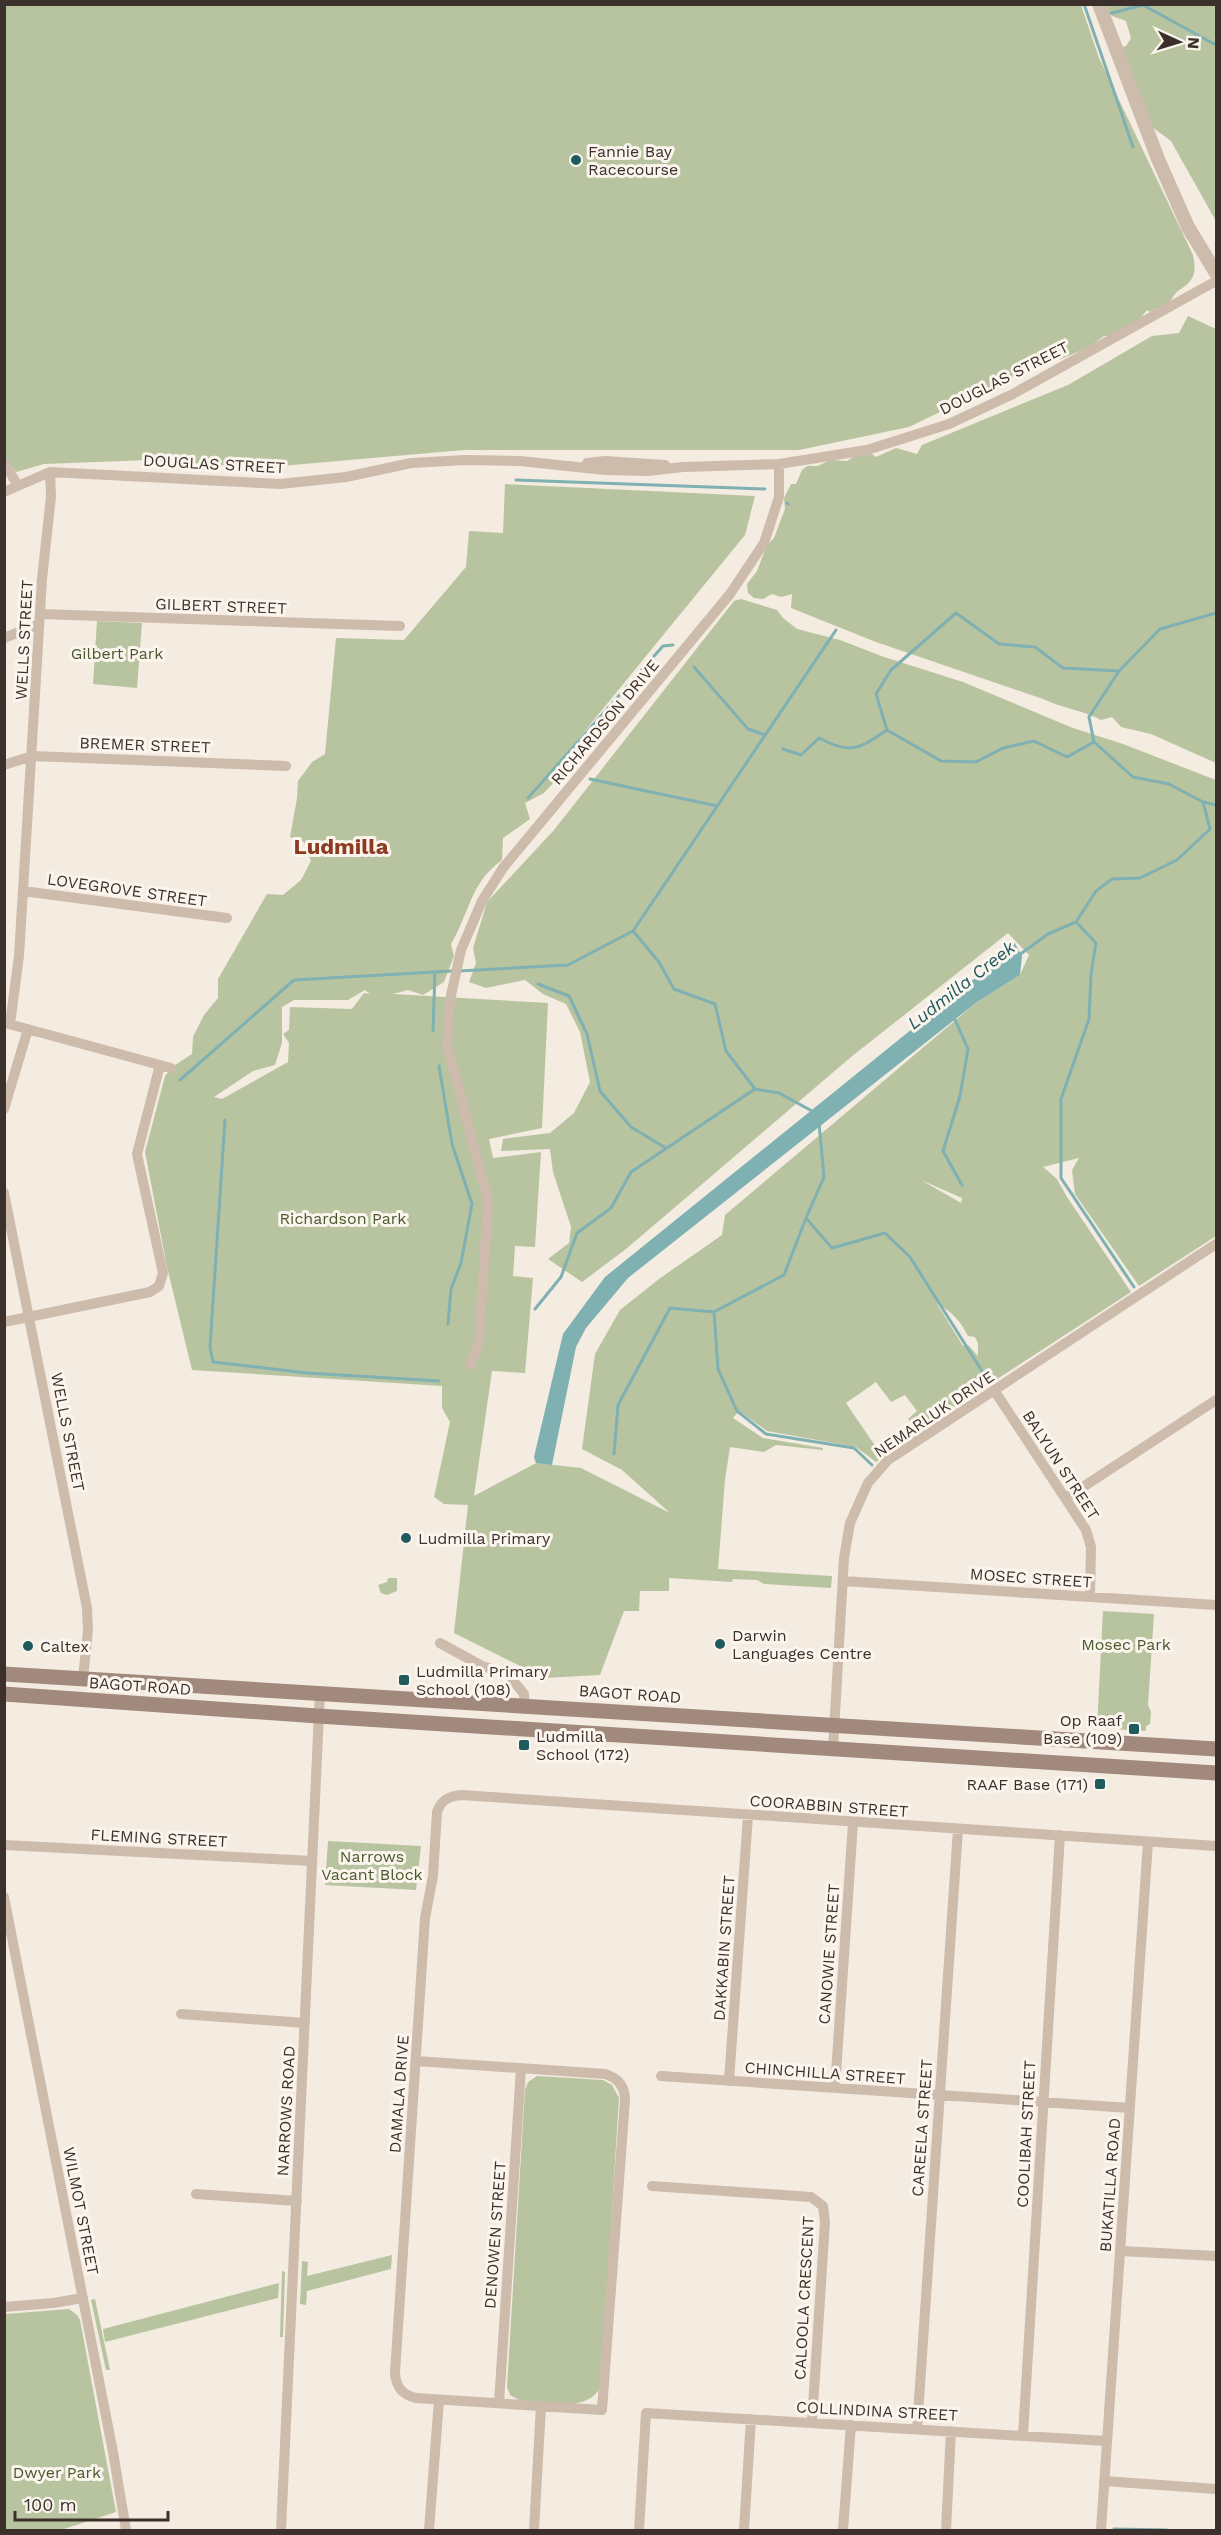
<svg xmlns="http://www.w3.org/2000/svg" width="1221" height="2535" font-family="'Work Sans',sans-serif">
	<rect width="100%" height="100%" fill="#f4ebe1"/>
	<path fill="#b8c4a0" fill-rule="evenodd" d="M1214 4 1216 7V221L1171 141 1152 127 1119 48 1126 46 1131 38 1126 21 1112 16 1105 5Z
		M5 5H1081L1099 58 1193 255C1197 274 1194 281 1178 291 1174 294 1172 300 1168 303 1163 306 1156 308 1150 312L1147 310 1139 320 1113 336H1104L1089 347 1059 360 1054 357 909 427 799 450H464L258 468 150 460 44 464 16 472 5 457Z
		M1188 316 1216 329V763L1151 734 1121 727 1112 717 1101 720C1082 710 1062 708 1043 699L876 642 791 608 792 594 781 597 772 594 763 599 754 598 748 593 747 584 757 571 767 545 774 538 785 509 784 498 791 484H796L802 470 807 466H818L830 460 847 461 855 456 872 454 876 457 896 448 917 454 922 445 1068 385 1152 336 1179 333Z
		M505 484 755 496 745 535 566 754 568 767 544 793 525 803 530 819 503 838 502 860C470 883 470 912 451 944L454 956 444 982 423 995 408 990 393 994 548 1003 542 1128 489 1139 493 1158 541 1152 535 1247 515 1246 513 1276 533 1278 525 1373 492 1371 474 1496 536 1463 581 1468 670 1513 622 1470 582 1449 595 1354 620 1310 659 1279 722 1235 725 1215 977 1002 1020 975 1029 955 1008 933 851 1057 626 1249 582 1282 548 1259 569 1243 571 1227 553 1172 550 1149 501 1151 503 1139 550 1133 574 1113 590 1082 580 1032 566 1004 543 994 525 980 486 988 469 982 476 963 473 948 487 902 554 830 734 601 741 599 777 610 783 618 797 629 840 640 884 657 963 682 1073 728 1123 744 1216 780V1236L1139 1286 1075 1194 1072 1170 1079 1158 1043 1167 1057 1179 1067 1197 1131 1292 917 1431 908 1419 917 1411 905 1395 891 1402 876 1382 846 1403 878 1450 908 1428 912 1434 876 1462 856 1447 767 1431 739 1411 733 1418 763 1438 823 1448V1450L776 1445 764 1452 730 1447 725 1480 718 1569 832 1576 831 1588 764 1584 757 1580 733 1579 732 1582 669 1578V1591H640L639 1611H624L600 1675 544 1678 454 1633 468 1505 444 1504 434 1497 450 1422 442 1408V1386L192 1370 167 1267 145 1152 165 1076 172 1067 192 1054 193 1037 204 1015 218 998V979L267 894 283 895 301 880 311 861 304 842 290 837 297 798 298 781 312 762 325 754 336 638 404 640 466 567 469 531 503 533ZM365 990 370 994 364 993 352 1009 290 1007 289 1030 283 1034 289 1043 288 1062 222 1099 214 1097 253 1071 275 1065 282 1043V1007L294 1000H348ZM921 1180 962 1198 961 1203ZM937 1304C952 1311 961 1322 968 1336L975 1337 978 1343V1356L968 1345 963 1346Z
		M97 621 142 623 137 688 93 684Z
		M388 1578H397V1591L387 1595 381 1593 378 1585 387 1582Z
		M1103 1611 1154 1614 1148 1705 1151 1712 1150 1724 1146 1726V1731L1097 1728Z
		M328 1841 421 1846 416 1890 325 1885Z
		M537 2076 603 2080 612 2085 619 2098 601 2386C588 2414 544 2402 519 2400L510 2395 507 2387 525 2090 528 2082Z
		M392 2255 391 2269 307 2291 306 2305 300 2304 302 2261 308 2262 307 2276Z
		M282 2271 285 2272 283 2337H280Z
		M279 2283 278 2298 105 2342 103 2329Z
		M95 2299 110 2370H106L91 2300Z
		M69 2309 77 2315 80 2320 116 2512 61 2530H5V2314Z"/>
	<path fill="#7fb0b2" d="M1014 942 1022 956 1020 975 977 1002 628 1278 586 1328 576 1347 552 1465 536 1463 534 1457 563 1334 605 1277 995 962Z"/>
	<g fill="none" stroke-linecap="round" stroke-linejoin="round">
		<path stroke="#7fb0b2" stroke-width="3" d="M1084 4 1133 147
			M1108 14 1143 5 1216 45
			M516 480 765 489
			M787 503 788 504
			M694 667 748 729 765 735
			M1094 742 1067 757 1034 741 1003 748 976 762 941 761 887 730 876 694 891 670 956 613 999 644 1035 647 1063 668 1119 671
			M783 749 801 755 819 738C851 755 859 749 887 730
			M590 779 717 806
			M528 798 663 646 673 645
			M1204 802 1216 805
			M1076 922 1096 943 1091 974 1089 1019 1061 1099V1178L1134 1287
			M633 931 659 962 674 989 715 1004 726 1051 755 1089 779 1093 812 1111
			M1019 955 1048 934 1076 922 1096 891 1112 879 1140 878 1177 860 1210 829 1203 802 1169 784 1133 777 1094 742 1089 717 1119 671 1160 629 1216 613
			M459 971 568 965 633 931 836 630
			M538 984 569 996 587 1034 600 1091 631 1127 664 1147
			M953 1015 968 1049 960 1096 943 1151 962 1185
			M433 1031 435 972
			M439 1066 452 1144 472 1204 461 1263 451 1289 448 1324
			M180 1080 294 980 452 971
			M225 1120 210 1347 213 1362 307 1373 439 1381
			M819 1123 824 1177 806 1218 832 1248 885 1233 910 1257 987 1379
			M806 1218 784 1275 714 1312 718 1369 737 1411 766 1434 854 1448 872 1465
			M535 1309 561 1277 577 1233 611 1208 631 1172 755 1089
			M614 1454 618 1405 670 1308 714 1312
			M1114 2529 1167 2530"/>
		<path stroke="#cdbbac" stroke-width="10" d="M4 462 18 486
			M587 463 605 461 665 465
			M4 492 50 472 280 484 346 477 411 463 465 460 520 461 605 470 647 471 683 467 779 464 867 450 949 424 1013 394 1216 281
			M40 614 400 626
			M4 638 39 624
			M4 765 32 756 286 766
			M23 891 227 918
			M5 1023 171 1068
			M10 1024 19 956 42 579 51 496 50 472
			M4 1109 28 1029
			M4 1193 87 1608 88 1630 83 1678
			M4 1322 150 1292 159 1286 163 1273 137 1154 160 1065
			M470 1365 479 1342 488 1201 447 1044 450 1000 461 950 482 901 503 868 730 594 764 543 779 497V464
			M994 1390 1086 1530 1091 1547 1090 1597
			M1066 1498 1216 1400
			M843 1581 1216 1605
			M440 1643 482 1666 508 1674 524 1694 525 1706
			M833 1749 844 1558 850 1523 868 1483 888 1460 1216 1244
			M4 1845 312 1861
			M4 1897 113 2452 126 2530
			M181 2014 305 2023
			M416 2061 605 2074C618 2078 625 2086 625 2100L602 2410 416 2398C402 2395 396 2387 395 2373L425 1918 433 1876 437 1812C441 1800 449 1796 461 1795L1216 1846
			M661 2076 1130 2108
			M729 2081 748 1816
			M835 2088 853 1823
			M652 2186 811 2197 823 2206 825 2222 812 2422
			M196 2194 297 2201
			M1121 2251 1216 2256
			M4 2307 53 2303 83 2298
			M499 2403 521 2069
			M917 2429 958 1829
			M1023 2435 1060 1835
			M1104 2481 1216 2489
			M281 2530 320 1692
			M429 2530 439 2400
			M534 2530 541 2406
			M639 2530 646 2413 1106 2441
			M744 2530 751 2419
			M843 2530 851 2425
			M946 2530 951 2431
			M1101 2530 1148 1842"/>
		<path stroke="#cdbbac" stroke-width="14" d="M1099 4 1158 159 1188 227 1216 273"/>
		<path stroke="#a18a7d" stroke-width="15" d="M4 1674 1216 1749
			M4 1694 318 1716 1216 1773"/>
	</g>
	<g fill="#1f5a5e" stroke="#fbf5ee" stroke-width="2">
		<circle cx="576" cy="160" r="6"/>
		<circle cx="406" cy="1538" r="6"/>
		<circle cx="720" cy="1644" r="6"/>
		<circle cx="28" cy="1646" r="6"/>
		<rect x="398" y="1674" width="12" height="12" rx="3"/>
		<rect x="1128" y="1723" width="12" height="12" rx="3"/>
		<rect x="518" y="1739" width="12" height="12" rx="3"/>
		<rect x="1094" y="1778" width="12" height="12" rx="3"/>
	</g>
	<g text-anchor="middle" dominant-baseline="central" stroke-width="6" stroke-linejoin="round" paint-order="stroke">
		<g font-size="16" fill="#3b302b" stroke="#fbf5ee" text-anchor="start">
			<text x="588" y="151">Fannie Bay<tspan x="588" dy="18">Racecourse</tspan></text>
			<text x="418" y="1538">Ludmilla Primary</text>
			<text x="732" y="1635">Darwin<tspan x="732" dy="18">Languages Centre</tspan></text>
			<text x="40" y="1646">Caltex</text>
			<text x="416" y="1671">Ludmilla Primary<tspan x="416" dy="18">School (108)</tspan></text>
			<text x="1122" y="1720" text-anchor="end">Op Raaf<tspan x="1122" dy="18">Base (109)</tspan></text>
			<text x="536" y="1736">Ludmilla<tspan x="536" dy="18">School (172)</tspan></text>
			<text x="1088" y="1784" text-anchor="end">RAAF Base (171)</text>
		</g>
		<g font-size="16" fill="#3b302b" stroke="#fbf5ee">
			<text transform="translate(1004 378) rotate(-27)">DOUGLAS STREET</text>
			<text transform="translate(214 464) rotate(3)">DOUGLAS STREET</text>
			<text transform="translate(221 606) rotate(2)">GILBERT STREET</text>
			<text transform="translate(24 640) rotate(-87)">WELLS STREET</text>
			<text transform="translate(605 722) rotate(-50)">RICHARDSON DRIVE</text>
			<text transform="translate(145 745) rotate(2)">BREMER STREET</text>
			<text transform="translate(127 890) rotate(8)">LOVEGROVE STREET</text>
			<text transform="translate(934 1414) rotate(-34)">NEMARLUK DRIVE</text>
			<text transform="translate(68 1432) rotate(79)">WELLS STREET</text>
			<text transform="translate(1061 1465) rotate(57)">BALYUN STREET</text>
			<text transform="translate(1031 1578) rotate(4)">MOSEC STREET</text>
			<text transform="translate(140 1686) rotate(4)">BAGOT ROAD</text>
			<text transform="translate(630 1694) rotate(4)">BAGOT ROAD</text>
			<text transform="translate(829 1806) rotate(4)">COORABBIN STREET</text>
			<text transform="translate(159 1838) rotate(3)">FLEMING STREET</text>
			<text transform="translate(724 1948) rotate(-86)">DAKKABIN STREET</text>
			<text transform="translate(829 1954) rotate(-86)">CANOWIE STREET</text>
			<text transform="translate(825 2073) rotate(4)">CHINCHILLA STREET</text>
			<text transform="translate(399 2094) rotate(-86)">DAMALA DRIVE</text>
			<text transform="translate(286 2111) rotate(-87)">NARROWS ROAD</text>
			<text transform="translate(922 2128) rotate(-86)">CAREELA STREET</text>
			<text transform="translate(1026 2134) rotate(-87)">COOLIBAH STREET</text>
			<text transform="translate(1110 2185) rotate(-86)">BUKATILLA ROAD</text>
			<text transform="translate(81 2211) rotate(79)">WILMOT STREET</text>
			<text transform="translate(495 2235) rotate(-86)">DENOWEN STREET</text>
			<text transform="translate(804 2298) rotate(-87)">CALOOLA CRESCENT</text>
			<text transform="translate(877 2411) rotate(3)">COLLINDINA STREET</text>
		</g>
		<g font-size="16" fill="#4a5a2e" stroke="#fbf5ee">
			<text x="117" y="653">Gilbert Park</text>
			<text x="343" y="1218">Richardson Park</text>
			<text x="1126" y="1644">Mosec Park</text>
			<text x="372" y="1856">Narrows<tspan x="372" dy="18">Vacant Block</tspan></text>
			<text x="57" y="2472">Dwyer Park</text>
		</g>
		<g font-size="18" font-style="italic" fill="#1f5a5e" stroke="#fbf5ee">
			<text transform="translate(961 985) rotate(-38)">Ludmilla Creek</text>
		</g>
		<g font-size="22" font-weight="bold" fill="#8c3b22" stroke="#fbf5ee">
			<text x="341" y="846">Ludmilla</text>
		</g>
	</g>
	<rect width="1221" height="2535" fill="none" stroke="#3b302b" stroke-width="12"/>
	<g transform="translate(1179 42) rotate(94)" stroke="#fbf5ee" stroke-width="4.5" paint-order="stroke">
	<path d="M0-4.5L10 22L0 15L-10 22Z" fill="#3b302b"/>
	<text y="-9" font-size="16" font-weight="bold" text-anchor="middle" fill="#3b302b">N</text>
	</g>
	<path d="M15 2511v9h153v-9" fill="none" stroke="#3b302b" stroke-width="3"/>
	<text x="24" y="2511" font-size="18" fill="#3b302b" stroke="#fbf5ee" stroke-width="4.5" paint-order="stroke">100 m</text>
</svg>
